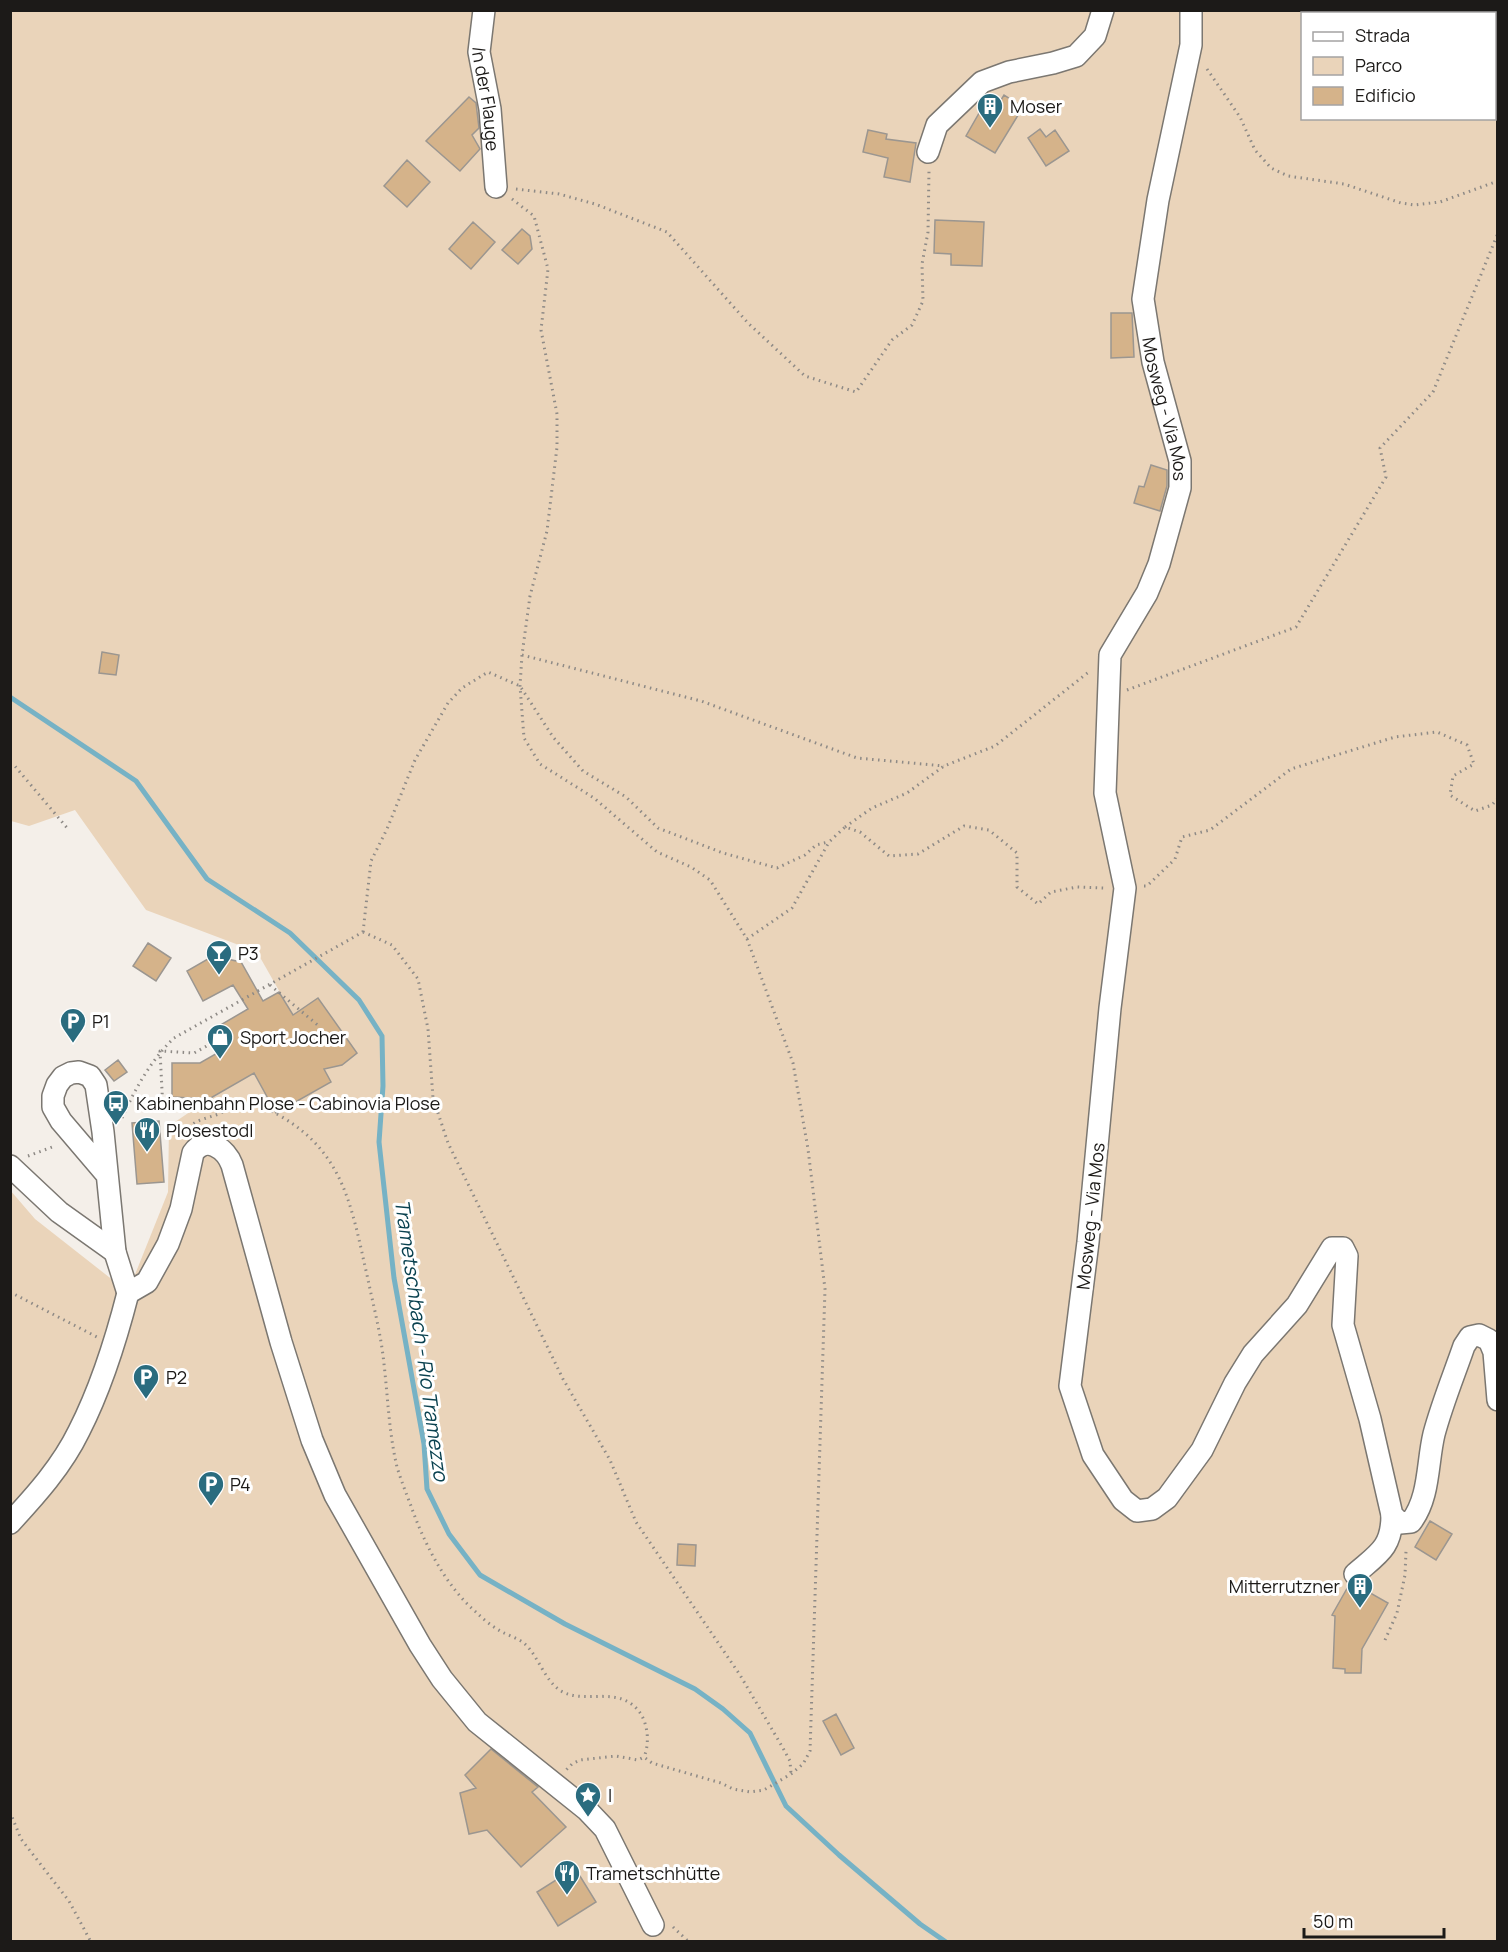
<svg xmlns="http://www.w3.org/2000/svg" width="1508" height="1952" font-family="Manrope,sans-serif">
	<rect width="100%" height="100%" fill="#f4efe9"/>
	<path fill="#ead4ba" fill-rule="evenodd" d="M11 11H1497V1941H11L10 1190 35 1219 128 1292 168 1192 169 1126 209 1099 254 1073 276 1113 331 1082 257 952 146 910 75 810 29 826 11 821ZM1302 14H1494V118H1302Z"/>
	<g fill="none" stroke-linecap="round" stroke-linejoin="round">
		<path stroke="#76b2c5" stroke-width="5" d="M10 697 136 781 207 879 290 933 359 1000 382 1036 383 1086 379 1142 394 1278 424 1444 427 1489 449 1534 480 1575 565 1624 695 1689 723 1709 750 1733 786 1806 839 1855 920 1924 946 1942"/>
	</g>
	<path fill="#d5b38a" stroke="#9b9690" stroke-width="1.5" d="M990 94 1001 100 1004 95 1023 107 995 153 966 136Z
		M469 97 476 103 479 128 472 135 480 149 460 171 426 141Z
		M1040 129 1046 137 1055 130 1069 151 1046 166 1028 138Z
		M868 130 887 134 886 139 916 143 910 182 884 177 888 158 863 152Z
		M407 160 430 182 407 207 384 186Z
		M935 220 984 222 982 266 951 265V254L934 253Z
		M473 222 495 242 471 269 449 249Z
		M522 229 530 236 532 249 518 264 502 250Z
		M1111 313H1132L1134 357 1111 358Z
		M1151 465 1167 470V486L1160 511 1134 503 1139 486 1144 487Z
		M102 652 119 655 116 675 99 673Z
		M148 943 171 958 156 981 133 966Z
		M213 956 241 962 263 1001 279 992 293 1015 318 998 357 1053 342 1065 324 1069 331 1082 276 1113 254 1073 209 1099 172 1097V1063H200L228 1047 217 1027 248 1009 233 985 203 1001 187 971Z
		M118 1060 127 1072 114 1081 105 1070Z
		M159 1121 164 1182 137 1184 132 1123Z
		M1430 1521 1452 1534 1436 1560 1415 1547Z
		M678 1544 696 1545 695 1566 677 1565Z
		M1349 1585 1358 1586 1388 1603 1362 1649 1361 1673H1345V1669L1333 1668 1335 1616 1332 1615Z
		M836 1714 854 1748 841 1755 823 1721Z
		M491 1749 538 1787 532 1792 566 1827 521 1867 487 1830 469 1834 460 1793 476 1788 465 1775Z
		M575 1868 596 1902 558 1926 537 1892Z"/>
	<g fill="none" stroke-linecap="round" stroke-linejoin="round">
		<g stroke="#7b7771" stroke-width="24">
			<g id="minor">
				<path id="s1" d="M484 10 479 52 490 109 496 187"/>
				<path id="s2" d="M1191 10V45L1158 200 1143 299 1153 362 1180 461V488L1159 564 1147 593 1110 655 1105 793 1125 888 1110 1008 1088 1242 1070 1386 1093 1455 1123 1500 1137 1511 1152 1509 1167 1498 1202 1450 1235 1383 1253 1354 1297 1305 1332 1248H1343L1347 1256 1343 1325 1370 1419 1392 1515 1400 1523 1411 1522C1430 1497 1427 1463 1434 1434 1442 1404 1454 1375 1464 1346L1470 1337 1479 1335 1489 1340 1494 1352 1498 1400"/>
				<path d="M928 152 937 125 982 82 1009 72 1053 63 1076 56 1095 36 1103 10"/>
				<path d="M10 1166 59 1212 115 1252"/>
				<path d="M107 1175 61 1121 53 1107V1096L57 1085 63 1077 71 1073 79 1072 90 1076 96 1085 103 1132 115 1252 128 1293"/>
				<path d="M128 1293 147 1282 168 1244 181 1209 193 1153C206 1134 226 1149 232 1165L281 1342 312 1440 335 1495 420 1645 442 1679 477 1722 587 1810 605 1829 653 1925"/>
				<path d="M10 1523C36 1495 62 1466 79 1431 101 1388 116 1340 128 1293"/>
				<path d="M1355 1574C1378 1554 1392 1548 1392 1515"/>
			</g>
		</g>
		<path stroke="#8e8a86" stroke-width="3" stroke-dasharray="1.5 4.5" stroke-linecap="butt" d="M1207 69 1240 117 1255 150 1271 168 1288 176 1344 184 1401 203 1414 205 1440 202 1498 181
			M516 189 559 194 595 204 667 232 748 323 805 376 856 392 892 340 912 325 923 301 922 264 928 232 929 171
			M512 199 534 216 548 269 541 330 557 414V447L547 531 530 596 522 655 520 686 524 738 540 764 594 798 657 852 691 867 710 880 747 939 793 1063 808 1149 825 1289 810 1751 803 1764 791 1774 764 1790 750 1792 733 1789 721 1783 652 1763 644 1757 638 1760 616 1756 580 1760 572 1764 566 1770
			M522 655 701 701 857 758 944 766
			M1127 690 1296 627 1386 477 1380 448 1433 392 1498 233
			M10 764 14 765 68 829
			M845 827 872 808 907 793 944 766 995 746 1090 671
			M1144 886H1147L1175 859 1182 837 1210 830 1291 769 1395 737 1437 732 1467 745 1474 764 1453 776 1450 795 1475 811 1492 805 1498 798
			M363 932 392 945 418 979 428 1029 433 1098 448 1143 563 1379 610 1460 636 1522 740 1675 783 1748 790 1761 791 1774
			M363 932 371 861 387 829 415 760 448 703 462 688 488 672 520 686 553 737 583 771 626 797 658 828 723 853 777 868 805 855 816 845 828 842
			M747 939 792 908 829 842 845 827 860 832 889 856 918 854 964 826 989 830 1017 853V887L1038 904 1051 892 1077 887 1104 888
			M270 985 320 1027
			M231 1106C251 1101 265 1107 282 1117 345 1154 352 1210 367 1275 373 1304 381 1334 384 1364 388 1399 389 1433 397 1467 401 1480 406 1493 411 1506 424 1543 446 1587 477 1613 484 1620 493 1627 502 1632 510 1636 520 1639 526 1645 539 1658 545 1681 561 1691 585 1705 616 1685 638 1710 648 1722 650 1743 644 1757
			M122 1118C135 1089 151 1060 174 1038L363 932
			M185 1132C196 1115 217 1120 231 1106L220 1104 163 1110 160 1051 194 1053 223 1037
			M28 1156 55 1146
			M10 1292 97 1337
			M1385 1640 1397 1613 1405 1575 1406 1551
			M10 1812 21 1839 69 1901 91 1942
			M673 1927 689 1942"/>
		<use href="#minor" stroke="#fff" stroke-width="21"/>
	</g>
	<defs>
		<g id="building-pin" transform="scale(1.35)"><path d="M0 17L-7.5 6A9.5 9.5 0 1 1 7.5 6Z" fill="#2a6c7f" stroke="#fff"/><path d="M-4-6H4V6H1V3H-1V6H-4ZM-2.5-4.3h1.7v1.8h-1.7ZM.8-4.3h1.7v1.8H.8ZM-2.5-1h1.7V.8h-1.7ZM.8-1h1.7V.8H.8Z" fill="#fff"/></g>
		<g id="bar-pin" transform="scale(1.35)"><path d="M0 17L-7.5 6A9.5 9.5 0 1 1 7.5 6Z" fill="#2a6c7f" stroke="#fff"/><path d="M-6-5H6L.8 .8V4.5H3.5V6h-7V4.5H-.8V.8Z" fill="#fff"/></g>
		<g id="parking-pin" transform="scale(1.35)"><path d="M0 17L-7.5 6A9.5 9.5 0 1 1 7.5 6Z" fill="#2a6c7f" stroke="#fff"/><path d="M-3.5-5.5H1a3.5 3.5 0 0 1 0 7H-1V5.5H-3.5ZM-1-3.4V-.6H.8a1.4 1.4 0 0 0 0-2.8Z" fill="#fff"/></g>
		<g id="shop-pin" transform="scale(1.35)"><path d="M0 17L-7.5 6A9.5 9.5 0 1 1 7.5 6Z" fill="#2a6c7f" stroke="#fff"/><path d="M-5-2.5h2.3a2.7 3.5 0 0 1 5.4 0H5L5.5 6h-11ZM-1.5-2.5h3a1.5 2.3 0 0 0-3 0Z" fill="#fff"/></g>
		<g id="bus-pin" transform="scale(1.35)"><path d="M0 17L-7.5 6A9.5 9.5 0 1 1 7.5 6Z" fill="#2a6c7f" stroke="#fff"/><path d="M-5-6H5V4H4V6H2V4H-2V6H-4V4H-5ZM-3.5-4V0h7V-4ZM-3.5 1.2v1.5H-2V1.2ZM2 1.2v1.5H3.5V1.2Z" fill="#fff"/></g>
		<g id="restaurant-pin" transform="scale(1.35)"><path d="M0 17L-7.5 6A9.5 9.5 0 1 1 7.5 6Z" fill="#2a6c7f" stroke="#fff"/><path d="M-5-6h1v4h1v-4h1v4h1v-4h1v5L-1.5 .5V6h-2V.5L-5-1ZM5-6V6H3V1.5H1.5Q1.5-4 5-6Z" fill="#fff"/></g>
		<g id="sight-pin" transform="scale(1.35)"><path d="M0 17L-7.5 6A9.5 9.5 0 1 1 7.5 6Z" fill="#2a6c7f" stroke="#fff"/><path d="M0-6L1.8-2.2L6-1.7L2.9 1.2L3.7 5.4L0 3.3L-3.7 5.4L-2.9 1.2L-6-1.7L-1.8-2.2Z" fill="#fff"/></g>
	</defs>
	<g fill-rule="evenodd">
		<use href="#building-pin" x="990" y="106"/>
		<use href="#bar-pin" x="219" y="953"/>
		<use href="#parking-pin" x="73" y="1021"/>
		<use href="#shop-pin" x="220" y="1037"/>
		<use href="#bus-pin" x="116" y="1103"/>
		<use href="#restaurant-pin" x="147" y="1130"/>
		<use href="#parking-pin" x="146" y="1377"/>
		<use href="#parking-pin" x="211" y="1484"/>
		<use href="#building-pin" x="1360" y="1586"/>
		<use href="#sight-pin" x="588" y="1795"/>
		<use href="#restaurant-pin" x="567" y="1873"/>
	</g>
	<g text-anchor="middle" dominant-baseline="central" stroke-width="6" stroke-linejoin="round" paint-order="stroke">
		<g font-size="18" fill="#1c1a18" stroke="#fff">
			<text stroke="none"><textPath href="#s1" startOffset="90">In der Flauge</textPath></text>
			<text stroke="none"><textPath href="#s2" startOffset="406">Mosweg - Via Mos</textPath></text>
			<text transform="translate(1090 1216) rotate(-84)">Mosweg - Via Mos</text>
		</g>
		<g font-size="18" fill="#1c1a18" stroke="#fff" text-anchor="start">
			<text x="1010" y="106">Moser</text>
			<text x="238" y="953">P3</text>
			<text x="92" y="1021">P1</text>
			<text x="240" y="1037">Sport Jocher</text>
			<text x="136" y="1103">Kabinenbahn Plose - Cabinovia Plose</text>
			<text x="166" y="1130">Plosestodl</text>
			<text x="166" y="1377">P2</text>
			<text x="230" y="1484">P4</text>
			<text x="1340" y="1586" text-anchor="end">Mitterrutzner</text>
			<text x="608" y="1795">I</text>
			<text x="586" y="1873">Trametschhütte</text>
		</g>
		<g font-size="20" font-style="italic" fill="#09414f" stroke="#fff">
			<text transform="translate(422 1340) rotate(82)">Trametschbach - Rio Tramezzo</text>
		</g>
	</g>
	<rect width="1508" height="1952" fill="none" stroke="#1c1a18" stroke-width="24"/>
	<rect x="1301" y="12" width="195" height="108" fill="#ffffff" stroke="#a4a3a3" stroke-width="1.5"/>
	<rect x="1313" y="32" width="30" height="9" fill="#ffffff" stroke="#a4a3a3" stroke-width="1.5"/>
	<text x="1355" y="42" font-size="18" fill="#1c1a18">Strada</text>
	<rect x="1313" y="57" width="30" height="18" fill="#ead4ba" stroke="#a4a3a3" stroke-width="1.5"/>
	<text x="1355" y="72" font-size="18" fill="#1c1a18">Parco</text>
	<rect x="1313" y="87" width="30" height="18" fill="#d5b38a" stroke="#a4a3a3" stroke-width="1.5"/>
	<text x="1355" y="102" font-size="18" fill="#1c1a18">Edificio</text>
	<path d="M1304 1928v9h140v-9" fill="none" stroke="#1c1a18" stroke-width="3"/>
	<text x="1313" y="1928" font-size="18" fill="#1c1a18" stroke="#ffffff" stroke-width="4.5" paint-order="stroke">50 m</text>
</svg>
